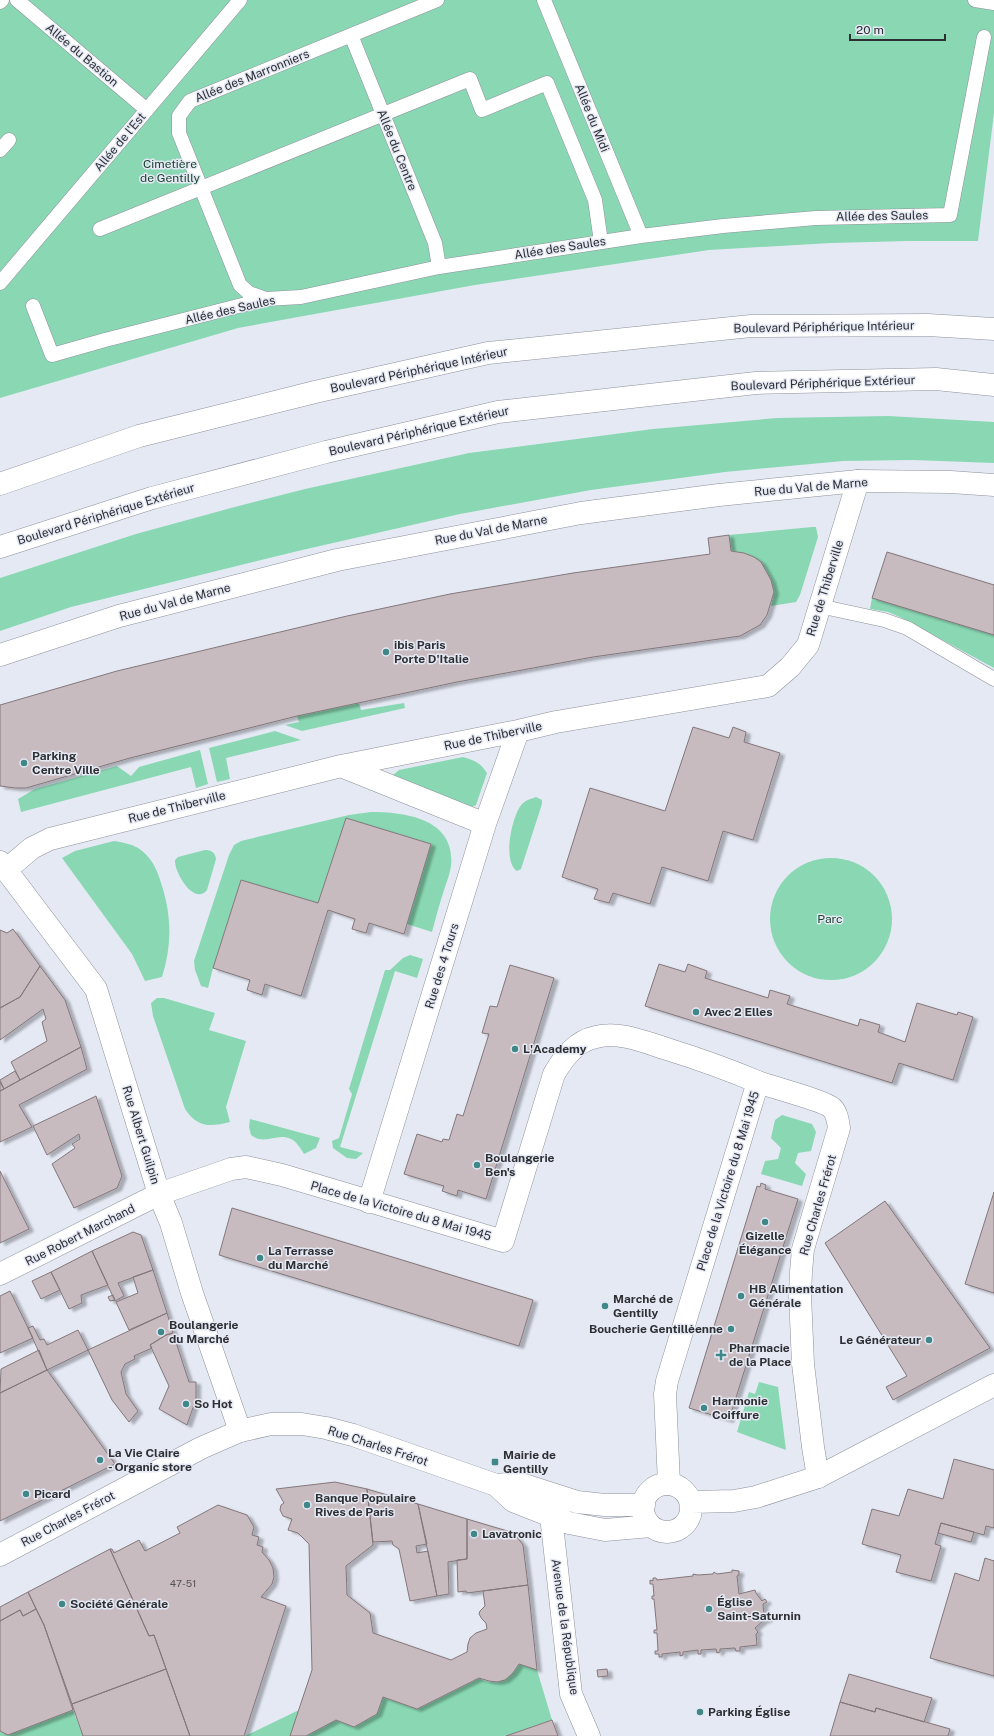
<svg xmlns="http://www.w3.org/2000/svg" width="994" height="1736" font-family="'Public Sans',sans-serif">
	<defs>
		<filter id="shadow"><feDropShadow dx="4.5" dy="2.5" stdDeviation="1" flood-color="#0004"/></filter>
	</defs>
	<rect width="100%" height="100%" fill="#e5e9f4"/>
	<path fill="#89d8b3" d="M0 0H994V113L978 241H908L831 243 709 250 475 285 238 328 0 398Z
		M888 416 994 422V463L913 460 843 461 725 472 591 490 460 514 298 551 71 607 0 631V578L136 534 231 508 305 489 469 453 653 429 777 418Z
		M812 527H816L818 537 800 595 796 602 771 606C772 601 774 596 773 591 771 568 754 552 731 551L729 535Z
		M872 598 994 635V668L902 618 888 612 870 609Z
		M359 703 361 710 404 703 405 708 302 731 285 725 299 722 297 716Z
		M275 731 301 740 226 758 230 779 217 782 209 748Z
		M200 750 208 784 196 788 191 767 21 812 18 799 35 789 117 766 131 776 139 767Z
		M463 757C474 760 481 763 487 773L476 805 472 807 394 780 393 775 399 770Z
		M536 797 542 800V804L521 869 517 871C502 862 512 815 522 804 526 800 531 799 536 797Z
		M371 812C406 812 456 819 451 866 450 873 447 881 445 887 440 902 436 917 432 932L407 924 431 844 346 818 318 903 241 880 213 968 208 988 201 986 195 970 194 961 229 855 234 845 241 841 349 815Z
		M114 841C122 842 131 844 138 848 151 856 157 869 161 883 172 916 172 945 162 977L145 981 132 954 62 858 75 851Z
		M205 850C211 850 215 852 216 859L207 890C194 906 174 872 175 860L178 857Z
		M770 919a61 61 0 1 1 122 0a61 61 0 1 1-122 0Z
		M410 955 423 959 417 978 395 971 340 1147 363 1153 356 1159 347 1158 333 1148 332 1141 339 1138 352 1094 349 1089 385 970H390L403 958Z
		M157 998H164L215 1013 209 1030 246 1041 226 1107 230 1122C210 1127 198 1128 185 1109L153 1016 151 1003Z
		M782 1115 812 1124 816 1132 811 1151 798 1153 795 1163 806 1174 802 1186 761 1174 765 1161 778 1159 781 1148 771 1138 775 1120Z
		M250 1119 320 1138 316 1148 304 1154C301 1149 296 1141 291 1139 276 1132 266 1146 251 1135L249 1127Z
		M759 1382 778 1387 786 1450 737 1432 749 1392 755 1394Z
		M519 1664 537 1670 552 1720 506 1736H306L336 1720 354 1727 377 1714 383 1697 417 1709 479 1678C495 1688 511 1678 519 1664Z
		M73 1710 83 1736H0V1731L8 1735Z
		M299 1710 290 1736H245Z"/>
	<path fill="#c8bbbf" stroke="#83777b" filter="url(#shadow)" d="M729 535 731 551 744 553 754 557 761 562 771 580 774 592 767 615 760 625 740 636 593 657 457 682 297 716 130 758 26 788H15L0 786V705L117 671 347 616 450 594 573 573 710 554 708 538Z
		M887 552 994 585V635L872 598Z
		M693 727 729 738 733 727 746 732 744 742 780 753 753 840 723 831 708 881 662 867 650 904 613 893 609 903 594 899 598 889 562 877 590 788 665 811Z
		M346 818 431 844 404 934 369 923 366 933 352 929 355 919 328 910 301 996 265 984 262 995 247 990 250 980 213 968 241 880 318 903Z
		M13 929 40 966 20 997 0 1008V930L7 933Z
		M659 964 685 972 688 964 707 971 705 978 768 998 770 990 790 996 787 1004 858 1026 860 1019 880 1025 878 1032 905 1042 917 1003 957 1015 958 1012 973 1017 953 1080 899 1063 892 1083 645 1006Z
		M510 965 554 978 486 1199 458 1190 457 1196 442 1191 444 1186 404 1174 417 1134 442 1142 443 1139 449 1140 457 1114 463 1116 489 1034 482 1033 490 1006 497 1007Z
		M40 966 65 1000 81 1047 20 1080 11 1062 47 1041 42 1022 46 1019 43 1009 0 1040V1008L20 997Z
		M81 1047 87 1069 19 1105 32 1127 0 1142V1091Z
		M15 1071 20 1080 4 1089 0 1080Z
		M0 1082 4 1089 0 1091Z
		M96 1096 122 1176 117 1188 74 1208 52 1164 75 1148 72 1144 80 1139 79 1134 47 1155 33 1126Z
		M0 1171 29 1229 0 1243Z
		M761 1183 766 1185 765 1189 798 1199 729 1420 689 1408 757 1186 760 1187Z
		M994 1192V1293L965 1284Z
		M885 1201 990 1348 893 1400 886 1387 907 1376 825 1243Z
		M232 1208 533 1300 519 1346 219 1255Z
		M133 1232 141 1235 153 1270 118 1283 124 1296 115 1301 92 1251Z
		M92 1251 108 1285 81 1295 82 1303 69 1309 51 1272Z
		M153 1270 167 1313 129 1330 116 1302 138 1293 133 1277Z
		M51 1272 60 1290 41 1299 32 1281Z
		M10 1291 33 1338 0 1353V1296Z
		M113 1295 115 1300 110 1301 108 1297Z
		M167 1313 173 1333 166 1335 150 1345 152 1348 134 1356 135 1359 125 1364 121 1372 126 1394 138 1411 129 1422 112 1400 88 1350Z
		M33 1326 40 1340 44 1339 47 1345 78 1330 88 1350 47 1370 28 1328Z
		M173 1333 189 1382H196V1399L187 1425 159 1409 169 1386 150 1345 166 1335Z
		M39 1350 47 1370 0 1393 1 1369Z
		M47 1370 115 1464 0 1521V1393Z
		M954 1459 994 1470V1528L986 1526 984 1535 941 1523 935 1544 941 1546 931 1581 896 1572 901 1555 862 1544 872 1509 899 1516 908 1489 943 1499Z
		M335 1482 367 1489 373 1545 346 1566 347 1595 370 1613 373 1633 451 1660 467 1652 468 1644 470 1638 476 1633 487 1629 486 1623 482 1619 479 1614 480 1611 485 1606 483 1591 528 1585 537 1670 519 1664 513 1673 505 1680 497 1682 489 1681 479 1678 417 1709 383 1697 377 1714 354 1727 336 1720 306 1736H290L312 1670 309 1544 298 1533 288 1530 292 1519 283 1516 280 1510 281 1505 284 1503 276 1489Z
		M367 1489 418 1504 427 1544 416 1546 417 1553 428 1551 437 1596 410 1601 399 1549 393 1545 392 1541 373 1542Z
		M418 1504 467 1519V1559L448 1562 449 1594 437 1596Z
		M218 1505 247 1515 254 1527 252 1535 259 1537 257 1545 263 1547 262 1552 269 1560 273 1568 274 1577 272 1584 261 1597 286 1606 244 1736H190L154 1635 149 1636 110 1549H112L114 1553 139 1540 145 1551 180 1533 177 1527Z
		M467 1519 514 1533 523 1545 528 1585 467 1593 466 1591 458 1592 457 1560 467 1559Z
		M941 1523 974 1532 971 1542 938 1533Z
		M110 1549 149 1636 154 1635 166 1669 72 1704 44 1625 28 1592Z
		M985 1558 994 1561V1676L930 1658 955 1573 979 1581Z
		M732 1570 739 1571V1575L737 1576 739 1594 755 1590 756 1593 762 1601 765 1599 767 1602 763 1604 764 1615 768 1617 767 1620H764L755 1628 758 1632 756 1634 757 1645 740 1647V1651H736L735 1648 720 1649V1652L717 1653 716 1649 701 1650V1654H698V1650L683 1652V1655L680 1656V1652L662 1654V1657H659V1654H655V1651H658L657 1633H654V1630H657L654 1599H652V1596H654L653 1584H650V1580L653 1581V1578H656L657 1580 693 1576V1574L698 1575 713 1574 714 1572 717 1574 732 1572Z
		M28 1592 36 1609 23 1616 20 1610 0 1621V1607Z
		M36 1609 44 1625 73 1710 8 1735 0 1731V1621L20 1610 23 1616Z
		M166 1669 190 1736H83L72 1704Z
		M607 1669 608 1676 598 1677 597 1670Z
		M849 1674 932 1698 924 1722 876 1708 875 1712 840 1702Z
		M840 1702 875 1712 876 1708 950 1729 948 1736H830Z
		M552 1720 558 1736H506Z"/>
	<g fill="none" stroke-linecap="round" stroke-linejoin="round">
		<g stroke="#8d919b" stroke-width="15">
			<path id="lane" d="M17 0 147 110
				M544 0 641 236
				M975 0 994 3
				M0 2 2 0
				M351 35 435 243 439 267
				M0 150 9 140
				M100 229 470 79 482 110 547 83 595 200 601 242
				M0 283 240 0
				M266 299 249 293 240 285 179 133V116L190 101 437 0
				M33 306 52 355 105 340 266 299 301 297 439 267 641 236 723 226 816 218 950 215 984 37
				M819 606 884 620 907 628 994 679"/>
		</g>
		<g stroke="#8d919b" stroke-width="23">
			<path id="street" d="M341 766 485 824
				M0 862 96 989 159 1194 171 1223 192 1293 240 1431
				M7 869 32 848 50 839 341 766 518 731 556 722 768 686 790 667 808 645 858 481
				M758 1082C771 1087 825 1101 832 1108 837 1113 838 1121 839 1128L803 1249 801 1272 800 1295 803 1364 813 1447 818 1477
				M369 1202 485 824 518 731
				M0 1274 159 1194 231 1169 246 1167 282 1175 503 1241 554 1074C564 1057 576 1041 596 1037 620 1031 644 1042 667 1049 699 1059 727 1069 758 1082L667 1381 665 1394 669 1484
				M551 1516 571 1694 589 1736"/>
		</g>
		<g stroke="#8d919b" stroke-width="23">
			<path id="secondary" d="M0 655 119 616 337 560 581 513 719 495 858 481 951 482 994 485
				M643 1508a24 24 0 1 1 48 0a24 24 0 1 1-48 0Z
				M496 1485 518 1483 577 1502 605 1505H644
				M691 1502 734 1501 756 1497 818 1477 994 1385
				M0 1555 201 1448 240 1431 271 1424H302L326 1428 353 1435 496 1485 513 1501 569 1523 605 1530 651 1526"/>
		</g>
		<g stroke="#8d919b" stroke-width="23">
			<path id="highway" d="M0 484 139 436 315 392 488 353 751 326 928 325 994 329
				M0 547 152 498 326 452 498 412 756 383 936 379 994 385"/>
		</g>
		<use href="#lane" stroke="#fff" stroke-width="14"/>
		<use href="#street" stroke="#fff" stroke-width="22"/>
		<use href="#secondary" stroke="#fff" stroke-width="22"/>
		<use href="#highway" stroke="#fff" stroke-width="22"/>
	</g>
	<g fill="#3f8788" stroke="#e5e9f4" stroke-width="1.5">
		<circle cx="386" cy="652" r="4"/>
		<circle cx="24" cy="763" r="4"/>
		<circle cx="696" cy="1012" r="4"/>
		<circle cx="515" cy="1049" r="4"/>
		<circle cx="477" cy="1165" r="4"/>
		<circle cx="765" cy="1222" r="4"/>
		<circle cx="260" cy="1258" r="4"/>
		<circle cx="741" cy="1296" r="4"/>
		<circle cx="605" cy="1306" r="4"/>
		<circle cx="731" cy="1329" r="4"/>
		<circle cx="161" cy="1332" r="4"/>
		<circle cx="929" cy="1340" r="4"/>
		<path d="M719 1349h4v4h4v4h-4v4h-4v-4h-4v-4h4z"/>
		<circle cx="186" cy="1404" r="4"/>
		<circle cx="704" cy="1408" r="4"/>
		<circle cx="100" cy="1460" r="4"/>
		<rect x="491" y="1458" width="8" height="8" rx="2"/>
		<circle cx="26" cy="1494" r="4"/>
		<circle cx="307" cy="1505" r="4"/>
		<circle cx="474" cy="1534" r="4"/>
		<circle cx="62" cy="1604" r="4"/>
		<circle cx="709" cy="1609" r="4"/>
		<circle cx="700" cy="1712" r="4"/>
	</g>
	<g text-anchor="middle" dominant-baseline="central" stroke-width="3" stroke-linejoin="round" paint-order="stroke">
		<g font-size="10" fill="#545256">
			<text x="183" y="1583">47-51</text>
		</g>
		<g font-size="12" fill="#2d2f33" stroke="#e5e9f4">
			<text transform="translate(82 55) rotate(40)">Allée du Bastion</text>
			<text transform="translate(252 76) rotate(-22)">Allée des Marronniers</text>
			<text transform="translate(592 118) rotate(68)">Allée du Midi</text>
			<text transform="translate(120 142) rotate(-50)">Allée de l'Est</text>
			<text transform="translate(397 150) rotate(68)">Allée du Centre</text>
			<text transform="translate(882 216) rotate(-1)">Allée des Saules</text>
			<text transform="translate(560 248) rotate(-9)">Allée des Saules</text>
			<text transform="translate(230 310) rotate(-13)">Allée des Saules</text>
			<text transform="translate(824 327) rotate(-1)">Boulevard Périphérique Intérieur</text>
			<text transform="translate(419 370) rotate(-12)">Boulevard Périphérique Intérieur</text>
			<text transform="translate(823 383) rotate(-2)">Boulevard Périphérique Extérieur</text>
			<text transform="translate(419 431) rotate(-13)">Boulevard Périphérique Extérieur</text>
			<text transform="translate(811 487) rotate(-5)">Rue du Val de Marne</text>
			<text transform="translate(106 514) rotate(-17)">Boulevard Périphérique Extérieur</text>
			<text transform="translate(491 530) rotate(-11)">Rue du Val de Marne</text>
			<text transform="translate(825 588) rotate(-73)">Rue de Thiberville</text>
			<text transform="translate(175 602) rotate(-15)">Rue du Val de Marne</text>
			<text transform="translate(493 736) rotate(-12)">Rue de Thiberville</text>
			<text transform="translate(177 807) rotate(-14)">Rue de Thiberville</text>
			<text transform="translate(442 966) rotate(-73)">Rue des 4 Tours</text>
			<text transform="translate(141 1135) rotate(73)">Rue Albert Guilpin</text>
			<text transform="translate(728 1181) rotate(-73)">Place de la Victoire du 8 Mai 1945</text>
			<text transform="translate(818 1205) rotate(-74)">Rue Charles Frérot</text>
			<text transform="translate(401 1211) rotate(16)">Place de la Victoire du 8 Mai 1945</text>
			<text transform="translate(80 1235) rotate(-27)">Rue Robert Marchand</text>
			<text transform="translate(378 1446) rotate(18)">Rue Charles Frérot</text>
			<text transform="translate(68 1519) rotate(-28)">Rue Charles Frérot</text>
			<text transform="translate(565 1627) rotate(82)">Avenue de la République</text>
		</g>
		<g font-size="12" fill="#1a4331" stroke="#e5e9f4">
			<text x="170" y="164">Cimetière<tspan x="170" dy="14">de Gentilly</tspan></text>
			<text x="830" y="919">Parc</text>
		</g>
		<g font-size="12" font-weight="bold" fill="#2d2f33" stroke="#e5e9f4" text-anchor="start">
			<text x="394" y="645">ibis Paris<tspan x="394" dy="14">Porte D'Italie</tspan></text>
			<text x="32" y="756">Parking<tspan x="32" dy="14">Centre Ville</tspan></text>
			<text x="704" y="1012">Avec 2 Elles</text>
			<text x="523" y="1049">L'Academy</text>
			<text x="485" y="1158">Boulangerie<tspan x="485" dy="14">Ben's</tspan></text>
			<text x="765" y="1236" text-anchor="middle">Gizelle<tspan x="765" dy="14">Élégance</tspan></text>
			<text x="268" y="1251">La Terrasse<tspan x="268" dy="14">du Marché</tspan></text>
			<text x="749" y="1289">HB Alimentation<tspan x="749" dy="14">Générale</tspan></text>
			<text x="613" y="1299">Marché de<tspan x="613" dy="14">Gentilly</tspan></text>
			<text x="169" y="1325">Boulangerie<tspan x="169" dy="14">du Marché</tspan></text>
			<text x="723" y="1329" text-anchor="end">Boucherie Gentillėenne</text>
			<text x="921" y="1340" text-anchor="end">Le Générateur</text>
			<text x="729" y="1348">Pharmacie<tspan x="729" dy="14">de la Place</tspan></text>
			<text x="712" y="1401">Harmonie<tspan x="712" dy="14">Coiffure</tspan></text>
			<text x="194" y="1404">So Hot</text>
			<text x="108" y="1453">La Vie Claire<tspan x="108" dy="14">- Organic store</tspan></text>
			<text x="503" y="1455">Mairie de<tspan x="503" dy="14">Gentilly</tspan></text>
			<text x="34" y="1494">Picard</text>
			<text x="315" y="1498">Banque Populaire<tspan x="315" dy="14">Rives de Paris</tspan></text>
			<text x="482" y="1534">Lavatronic</text>
			<text x="717" y="1602">Église<tspan x="717" dy="14">Saint-Saturnin</tspan></text>
			<text x="70" y="1604">Société Générale</text>
			<text x="708" y="1712">Parking Église</text>
		</g>
	</g>
	<path d="M850 34v6h95v-6" fill="none" stroke="#2d2f33" stroke-width="2"/>
	<text x="856" y="34" font-size="12" fill="#2d2f33" stroke="#e5e9f4" stroke-width="3" paint-order="stroke">20 m</text>
</svg>
